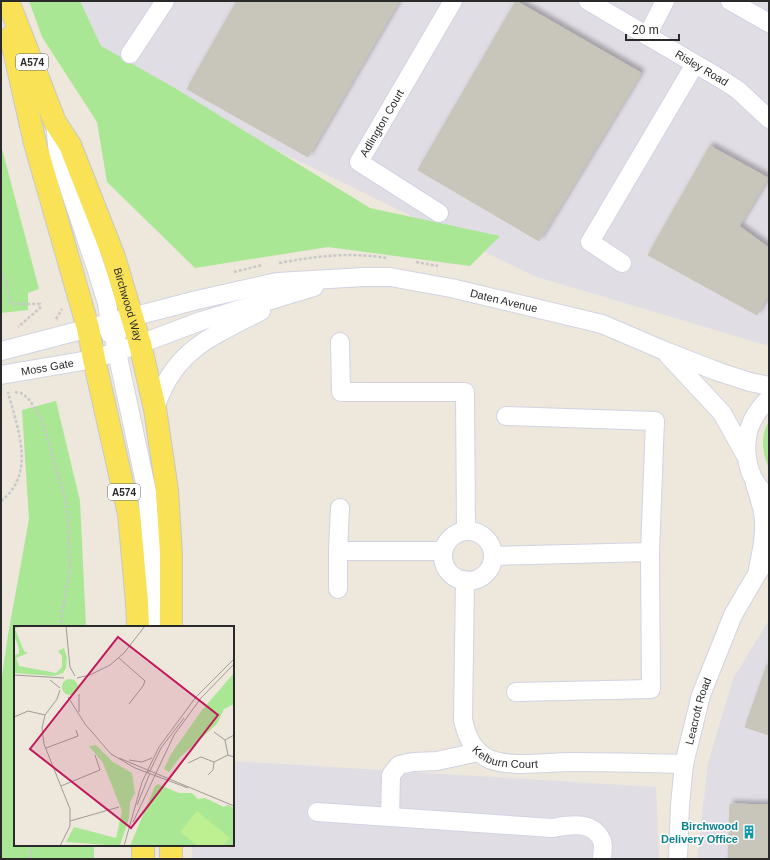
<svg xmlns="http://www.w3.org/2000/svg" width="770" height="860" font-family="Helvetica,sans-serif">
	<defs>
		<filter id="shadow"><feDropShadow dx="3.5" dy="-3.5" stdDeviation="2" flood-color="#0004"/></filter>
	</defs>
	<rect width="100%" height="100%" fill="#ede7dc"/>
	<path fill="#e0dde5" d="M58 1H769V346L534 276 104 66Z
		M769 620V859H697L708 763 733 679Z
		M233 761 656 787 659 859H192V845H233Z"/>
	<path fill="#a9e795" d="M29 1H80L101 46 178 90 370 208 500 236 470 266 328 247 195 268 107 182 97 122 42 37Z
		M1 145 39 289 28 293V310L1 313Z
		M56 401 80 501 86 627H15V845H94V859H1V684L8 635 29 519 22 410Z
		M769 421V468C762 453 760 436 769 421Z"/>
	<path fill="#c8c5ba" stroke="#c9c4b5" filter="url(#shadow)" d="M237 1H399L308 157 187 89Z
		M516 1 641 73 539 241 418 170Z
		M710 146 768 178 739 226 769 248V293L757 315 648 255Z
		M767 665 769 666V735L745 727Z
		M730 804 769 805V859H728Z"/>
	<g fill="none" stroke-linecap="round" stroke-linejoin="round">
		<g stroke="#d1d3e4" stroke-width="20">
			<g id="minor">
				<path id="s1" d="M588 1 721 79 738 90 769 119"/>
				<path d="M730 1 769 23"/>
				<path d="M647 36 665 1"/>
				<path d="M130 54 165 1"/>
				<path d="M55 122 58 155 98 274 107 303 110 322V334"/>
				<path id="s2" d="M439 213 359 162 453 1"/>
				<path d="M622 263 590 242 695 64"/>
				<path d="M132 316C121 323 117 331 115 343L147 492 156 600 155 627"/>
				<path d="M340 342 341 392H465L466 531"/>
				<path id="s3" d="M1 351 197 300 277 282 364 277H390L451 288 602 324 665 351 719 372 750 382 769 386"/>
				<path d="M668 355 722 413 746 456"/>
				<path id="s4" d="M1 375 94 359 140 344 201 321 314 287"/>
				<path d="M769 399C765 402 762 406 759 410 739 435 743 478 769 497"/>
				<path d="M155 409C173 350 211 337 261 311"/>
				<path d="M506 416 655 421 650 552 651 689 516 692"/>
				<path d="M755 484C758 493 761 503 763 512 766 531 762 550 758 569"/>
				<path d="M340 508 338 551H443"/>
				<circle cx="468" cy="556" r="25"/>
				<path d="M493 556 650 552"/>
				<path id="s5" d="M465 580 463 720C467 737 473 751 489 759 510 768 548 762 571 762 609 762 647 763 684 764"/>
				<path d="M338 589V551"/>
				<path d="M317 812 552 828C570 825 593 820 602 841 604 845 602 854 602 859"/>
				<path d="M390 817 391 775 399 765 413 762 437 761 478 752"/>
				<path id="s6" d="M678 859 680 805 684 764 701 695 733 615 757 574 769 555"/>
			</g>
		</g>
		<g stroke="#c8c8c8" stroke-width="24">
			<g id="major">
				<path id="s7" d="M8 1 55 122 70 145 114 257 140 344 155 409 167 490 171 554V627"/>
				<path d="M11 37 35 143 88 328 94 359 129 514 137 602 138 627"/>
				<path d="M143 845V859"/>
				<path d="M171 845V859"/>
			</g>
		</g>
		<path stroke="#c8c8c8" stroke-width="2.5" stroke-dasharray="3 2" stroke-linecap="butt" d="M416 262 438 266
			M279 263C317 256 349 252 387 258
			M1 272 6 281 11 304H40V308L18 327
			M234 272 262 265
			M56 319 62 309
			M15 392 21 393 28 398 42 419 67 505 70 566 60 627
			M1 501C37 473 17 428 8 392
			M31 859V845"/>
		<use href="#minor" stroke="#fff" stroke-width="18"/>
		<use href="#major" stroke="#f9e255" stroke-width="22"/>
	</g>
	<defs>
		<g id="building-bare" transform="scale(1.08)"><path d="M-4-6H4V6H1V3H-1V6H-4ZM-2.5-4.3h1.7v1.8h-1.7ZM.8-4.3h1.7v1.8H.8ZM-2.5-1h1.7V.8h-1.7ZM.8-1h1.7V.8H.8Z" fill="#0f9aa8" stroke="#fff" stroke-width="2.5" paint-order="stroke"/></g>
	</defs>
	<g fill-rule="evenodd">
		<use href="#building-bare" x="749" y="832"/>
	</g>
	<g text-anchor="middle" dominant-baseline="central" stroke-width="3" stroke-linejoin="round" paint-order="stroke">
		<g fill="#fff" stroke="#6a6a6a" stroke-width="1">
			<rect x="16" y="54" width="32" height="16" rx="3"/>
			<rect x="108" y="484" width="32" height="16" rx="3"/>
		</g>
		<g font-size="10" font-weight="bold" fill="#2a2a2a">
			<text x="32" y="62">A574</text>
			<text x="124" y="492">A574</text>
		</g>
		<g font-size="11" fill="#2a2a2a" stroke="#fff">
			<text stroke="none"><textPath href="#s1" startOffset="132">Risley Road</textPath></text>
			<text stroke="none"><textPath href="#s2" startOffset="140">Adlington Court</textPath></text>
			<text stroke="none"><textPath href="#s3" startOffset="514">Daten Avenue</textPath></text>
			<text stroke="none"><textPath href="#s7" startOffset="327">Birchwood Way</textPath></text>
			<text stroke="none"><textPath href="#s4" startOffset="47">Moss Gate</textPath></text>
			<text stroke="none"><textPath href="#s6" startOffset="150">Leacroft Road</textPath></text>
			<text stroke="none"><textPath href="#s5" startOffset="204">Kelburn Court</textPath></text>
		</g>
		<g font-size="11" font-weight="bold" fill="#0d838f" stroke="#fff" text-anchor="end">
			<text x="738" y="826">Birchwood<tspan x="738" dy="13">Delivery Office</tspan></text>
		</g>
	</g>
	<g transform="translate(14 626)">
		<rect width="220" height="220" fill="#ede7dc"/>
		<path d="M0 0H7L1 3 10 25 14 27 2 32 5 40 42 47 48 41V30L44 25 50 22 53 32 52 42 49 47 40 50 0 47V29L5 28V22L0 9ZM220 47V78L210 83 203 98 166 131 155 146 150 143 157 128 188 84ZM48 61a8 8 0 1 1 16 0a8 8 0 1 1-16 0ZM82 119 99 136 118 147 121 167 116 176 115 192 106 220 52 216 60 201 102 212 108 185 89 137 75 120ZM144 158 165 167H178L184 173 191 172 210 181 214 179 220 182V220H116L141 160Z" fill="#a9e795"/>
		<path d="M183 185 216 212 209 220H184L166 206Z" fill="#beef90"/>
		<path fill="none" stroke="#9f9b95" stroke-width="1" d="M52 0 56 41 61 50M105 32 131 55 129 60 115 78M0 49 50 52M63 52 76 49 96 39 110 27 131 0M36 54 46 62M65 68V86M54 71 71 98 97 128 121 142 174 162M0 91 14 85 31 89M200 106 211 114M220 109 211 114 214 129 220 131M32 122 64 110 62 104M105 132 220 180M115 134 128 136 138 132M174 137 187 131 200 136M132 147 136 145 147 122 170 92M194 149 199 144 200 136 214 129M47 160 86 144 81 129M123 179 136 147M56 195 105 181M119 196 160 109 187 72 220 38M46 220 56 200V183L30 118 28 102 31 89 43 73 46 64M110 220 128 156 145 121 182 71 220 33"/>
		<path fill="#c2185b" fill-opacity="0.15" stroke="#c2185b" stroke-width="2" d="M104 11 204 89 117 202 16 123Z"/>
		<rect width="220" height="220" fill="none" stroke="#2a2a2a" stroke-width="2"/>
	</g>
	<rect width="770" height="860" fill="none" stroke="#2a2a2a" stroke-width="4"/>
	<path d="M626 34v6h53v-6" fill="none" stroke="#2a2a2a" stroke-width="2"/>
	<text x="632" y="34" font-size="12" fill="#2a2a2a" stroke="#ffffff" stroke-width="3" paint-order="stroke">20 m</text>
</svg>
